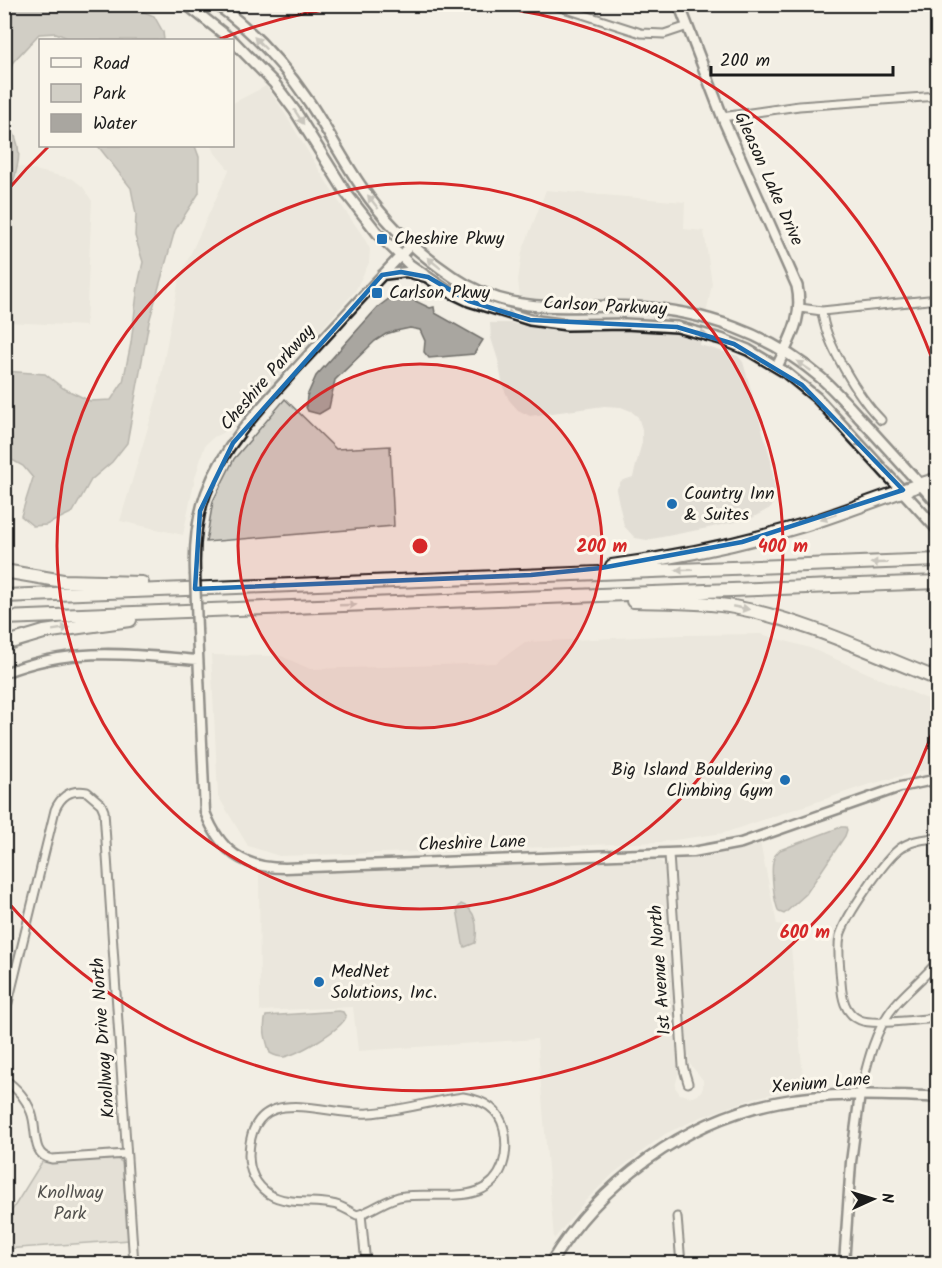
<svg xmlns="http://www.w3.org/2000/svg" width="942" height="1268" font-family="Kalam,sans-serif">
	<rect width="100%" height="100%" fill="#f2eee4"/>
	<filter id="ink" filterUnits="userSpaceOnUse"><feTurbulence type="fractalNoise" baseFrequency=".0167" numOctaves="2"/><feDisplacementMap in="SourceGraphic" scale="12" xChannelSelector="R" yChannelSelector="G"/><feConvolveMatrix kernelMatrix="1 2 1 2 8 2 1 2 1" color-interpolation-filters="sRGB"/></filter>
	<g filter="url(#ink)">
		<path fill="#e2ded5" d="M266 86 279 104 335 196 363 236 370 249 369 263 355 291 241 420 226 431 214 437 205 445 195 478 183 535 120 521 157 397 179 279 229 170 215 153 212 146H232L233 103Z
			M4 155 18 166 73 179 83 187 92 201 86 326 5 322Z
			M546 190 685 202 684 229 704 231 712 284 700 345 738 356 743 362 771 460 775 491 772 507 752 518 708 528 647 540 635 538 624 526 616 490 621 481 633 477 642 442V429L638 417 631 411 621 407 604 406 530 416 518 410 509 400 503 387 498 360 491 338 490 323H511L523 326 518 280 522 252Z
			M761 634 810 648 925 698 937 700V767L867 785 724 833 660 842 452 851 279 856 248 846 218 796 211 655 281 656 310 669 381 667 496 663 525 642 681 635Z
			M760 842 777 924 789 926 804 1087 754 1098 701 1117 665 1134 614 1173 585 1201 554 1239 537 1039 358 1051 353 1007 260 1011 259 874 657 859 664 864 679 1071 675 1087 680 1094 692 1097 698 1095 703 1088V1080L689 1063 674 864 677 859 720 853Z"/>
		<path fill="#d2cfc6" stroke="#777671" stroke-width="1.5" d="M285 399 336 449 390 446 394 526 206 542 213 501 234 459Z
			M117 1159 122 1162 129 1240 5 1249 4 1223 42 1162Z"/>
		<path fill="#a9a6a0" stroke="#716f6b" stroke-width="1.5" d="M5 4 127 5 154 16 163 32 164 40H72L56 33 39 34 13 62 5 87Z
			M5 118C30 153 15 170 6 207 3 218 7 229 5 240V170L9 159 5 145Z
			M98 146H195L199 157V193L175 230 149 322 127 443 112 462 91 480 73 512 46 525 33 526 21 516 33 478 23 466 5 456V371L45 374 63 388 90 401 111 400 123 382 131 343 138 285 143 262 135 236 136 214 131 188Z
			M394 295H403L430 308 434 307 435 313 483 340 474 354 429 358 424 352 425 341 420 330 410 328 396 331 386 334 375 341 335 380 329 408 319 414 308 411 306 407 307 396 316 376 378 307Z
			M841 827H846L847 830 845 836 806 894 784 914 779 912C774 903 770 869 774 858 775 854 777 853 780 850Z
			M461 904C477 909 478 929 475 943L465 947 463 944 457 909Z
			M339 1011 343 1012 346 1017C341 1030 298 1054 284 1057 278 1057 275 1056 270 1053 266 1041 262 1028 266 1016Z"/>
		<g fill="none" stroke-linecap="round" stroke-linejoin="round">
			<g stroke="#1c1c1c" stroke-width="11">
				<path id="minor" d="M551 4 641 33 664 34 688 26
					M722 117 799 106 938 96
					M800 308 822 311 938 299
					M822 311C824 341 859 398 881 420
					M938 838C925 839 913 840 902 847 886 857 845 917 840 936 837 951 840 967 841 982 842 997 844 1013 860 1020 874 1026 920 1019 938 1018
					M669 854 683 1066 688 1083
					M4 1019 55 810C61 796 70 789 87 792L101 804 104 811 134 1264
					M4 1079C17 1088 26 1098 31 1112 38 1128 30 1156 52 1159L126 1154
					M860 1094C867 1064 875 1028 896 1004 909 989 925 977 938 961
					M463 1097C483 1100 499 1108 504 1129 509 1153 504 1181 478 1191 457 1199 426 1193 404 1196 386 1198 374 1211 357 1215 348 1211 341 1205 332 1204 313 1200 286 1205 269 1194 256 1185 249 1171 249 1155 251 1078 325 1117 369 1113 400 1111 431 1101 463 1097Z
					M361 1214 366 1264
					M677 1217 681 1264"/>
			</g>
			<g stroke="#1c1c1c" stroke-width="13">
				<path id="tertiary" d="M382 275 406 272 426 277
					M195 574C194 547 196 519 206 493 225 441 267 401 303 361 339 322 375 282 412 244
					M197 630 205 812C220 851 243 868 285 868L693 852 741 843 900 787 938 779
					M4 673C73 646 128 654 198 660
					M844 1264 851 1162 860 1094"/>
			</g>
			<g stroke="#1c1c1c" stroke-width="14">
				<path id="secondary" d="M186 4 233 41 274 83 295 111 346 193 379 235 410 265 446 290 469 301 530 320 567 325 625 324 677 327 721 339 748 350 785 372 817 398 938 530
					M216 4C252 30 284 65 309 102 328 130 343 161 363 189 386 223 418 253 452 276 515 319 568 303 637 307 703 311 770 334 821 378 838 393 853 411 869 428 892 453 915 479 938 504
					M679 4 724 121 797 286C804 318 790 338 777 367
					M550 1264C599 1183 685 1120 778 1102 831 1092 884 1095 938 1097"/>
			</g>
			<g stroke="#1c1c1c" stroke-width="16">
				<path id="motorway" d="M612 566C677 557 741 544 804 525 849 511 892 493 938 479
					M4 571 63 581 142 583
					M4 596 938 560
					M633 601C666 602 701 601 734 607 804 620 871 653 938 679
					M4 618 938 582
					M4 644 44 632 130 620"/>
			</g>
			<use href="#minor" stroke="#fbf7ec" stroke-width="7"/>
			<use href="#tertiary" stroke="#fbf7ec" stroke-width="8"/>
			<use href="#secondary" stroke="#fbf7ec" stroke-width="9"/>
			<use href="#motorway" stroke="#fbf7ec" stroke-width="12"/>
			<g stroke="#1c1c1c" stroke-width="13" stroke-linecap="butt">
				<path id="tertiary-bridge" d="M195 574 197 630"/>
			</g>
			<use href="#tertiary-bridge" stroke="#fbf7ec" stroke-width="8"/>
		</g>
		<defs><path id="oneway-solid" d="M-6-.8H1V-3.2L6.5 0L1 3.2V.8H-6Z" transform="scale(1.5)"/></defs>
		<g fill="#97948e">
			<use href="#oneway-solid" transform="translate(260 43) rotate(-134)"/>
			<use href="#oneway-solid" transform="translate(299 117) rotate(57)"/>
			<use href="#oneway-solid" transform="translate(373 202) rotate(-128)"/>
			<use href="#oneway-solid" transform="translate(434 263) rotate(-141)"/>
			<use href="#oneway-solid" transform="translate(506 313) rotate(18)"/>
			<use href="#oneway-solid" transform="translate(699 333) rotate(16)"/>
			<use href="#oneway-solid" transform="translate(804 366) rotate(-146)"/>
			<use href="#oneway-solid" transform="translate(857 441) rotate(47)"/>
			<use href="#oneway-solid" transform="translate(828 517) rotate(161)"/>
			<use href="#oneway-solid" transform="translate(879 563) rotate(178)"/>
			<use href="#oneway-solid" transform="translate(684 570) rotate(178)"/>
			<use href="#oneway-solid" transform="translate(473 578) rotate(177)"/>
			<use href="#oneway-solid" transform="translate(278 586) rotate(178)"/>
			<use href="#oneway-solid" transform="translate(348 605) rotate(-2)"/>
			<use href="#oneway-solid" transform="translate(741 608) rotate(11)"/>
			<use href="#oneway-solid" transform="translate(61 629) rotate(-9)"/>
		</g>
	</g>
	<path d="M0 0H942V1268H0ZM401 272 428 277 469 301 530 320 677 327 734 344 802 385 903 490 742 542 601 568 531 575 195 589 200 511 233 443 382 275Z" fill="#f2eee4" fill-opacity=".55" fill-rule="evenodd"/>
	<path fill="none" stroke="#1f6fb2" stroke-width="4.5" stroke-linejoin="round" d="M401 272 428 277 469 301 530 320 677 327 734 344 802 385 903 490 742 542 601 568 531 575 195 589 200 511 233 443 382 275Z"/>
	<circle cx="420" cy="546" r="182" fill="#d62828" fill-opacity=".12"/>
	<g fill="none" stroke="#d62828" stroke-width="3">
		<circle cx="420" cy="546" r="182"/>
		<circle cx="420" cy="546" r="363"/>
		<path d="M937 719A545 545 0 0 1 6 900M6 192A545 545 0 0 1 48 147M220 39A545 545 0 0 1 358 5M482 5A545 545 0 0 1 937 373"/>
	</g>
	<g fill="#1f6fb2" stroke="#fbf7ec" stroke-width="2">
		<rect x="376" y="233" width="12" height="12" rx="3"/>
		<rect x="371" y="287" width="12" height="12" rx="3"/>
		<circle cx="672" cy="504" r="6"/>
		<circle cx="785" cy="780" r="6"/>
		<circle cx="319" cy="982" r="6"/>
	</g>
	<g text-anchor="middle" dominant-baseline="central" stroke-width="6" stroke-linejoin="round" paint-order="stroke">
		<g font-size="18" fill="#1c1c1c" stroke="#fbf7ec">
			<text transform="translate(768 179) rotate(66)">Gleason Lake Drive</text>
			<text transform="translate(605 307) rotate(3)">Carlson Parkway</text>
			<text transform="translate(268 378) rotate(-49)">Cheshire Parkway</text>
			<text transform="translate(472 844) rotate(-2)">Cheshire Lane</text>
			<text transform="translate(661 970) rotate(-94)">1st Avenue North</text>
			<text transform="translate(104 1038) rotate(-94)">Knollway Drive North</text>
			<text transform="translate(821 1084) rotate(-5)">Xenium Lane</text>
		</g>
		<g font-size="18" fill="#1c1c1c" stroke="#fbf7ec" text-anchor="start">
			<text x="394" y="239">Cheshire Pkwy</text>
			<text x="389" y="293">Carlson Pkwy</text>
			<text x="684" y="494">Country Inn<tspan x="684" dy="21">&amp; Suites</tspan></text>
			<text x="773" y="770" text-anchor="end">Big Island Bouldering<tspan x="773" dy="21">Climbing Gym</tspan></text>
			<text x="331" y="972">MedNet<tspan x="331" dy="21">Solutions, Inc.</tspan></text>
		</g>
		<g font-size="18" fill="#53524f" stroke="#fbf7ec">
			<text x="70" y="1193">Knollway<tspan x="70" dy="21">Park</tspan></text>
		</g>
	</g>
	<circle cx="420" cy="546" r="9" fill="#d62828" stroke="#fbf7ec" stroke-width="3"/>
	<g font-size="18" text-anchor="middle" font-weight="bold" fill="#d62828" stroke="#fbf7ec" stroke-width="6" stroke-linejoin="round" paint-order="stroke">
		<text x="602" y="552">200 m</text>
		<text x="783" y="552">400 m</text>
		<text x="805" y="938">600 m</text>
	</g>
	<rect width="942" height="1268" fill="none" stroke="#fbf7ec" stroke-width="24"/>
	<rect x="12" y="12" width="918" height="1244" fill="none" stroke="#1c1c1c" stroke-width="2" filter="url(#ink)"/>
	<rect x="39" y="39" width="195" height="108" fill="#fbf7ec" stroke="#a29f99" stroke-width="1.5"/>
	<rect x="51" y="58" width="30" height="9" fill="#fbf7ec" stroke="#a29f99" stroke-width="1.5"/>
	<text x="93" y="69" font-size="18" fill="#1c1c1c">Road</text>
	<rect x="51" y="84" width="30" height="18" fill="#d2cfc6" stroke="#a29f99" stroke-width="1.5"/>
	<text x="93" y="99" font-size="18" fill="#1c1c1c">Park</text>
	<rect x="51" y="114" width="30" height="18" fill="#a9a6a0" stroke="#a29f99" stroke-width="1.5"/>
	<text x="93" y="129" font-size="18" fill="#1c1c1c">Water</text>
	<g transform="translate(873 1199) rotate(86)" stroke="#fbf7ec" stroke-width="4.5" paint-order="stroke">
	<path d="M0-4.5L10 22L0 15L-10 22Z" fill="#1c1c1c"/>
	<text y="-9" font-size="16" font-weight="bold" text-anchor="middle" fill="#1c1c1c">N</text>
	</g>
	<path d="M711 66v9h182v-9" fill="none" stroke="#1c1c1c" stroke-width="3"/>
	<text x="720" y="66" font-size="18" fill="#1c1c1c" stroke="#fbf7ec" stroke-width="4.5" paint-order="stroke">200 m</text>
</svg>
